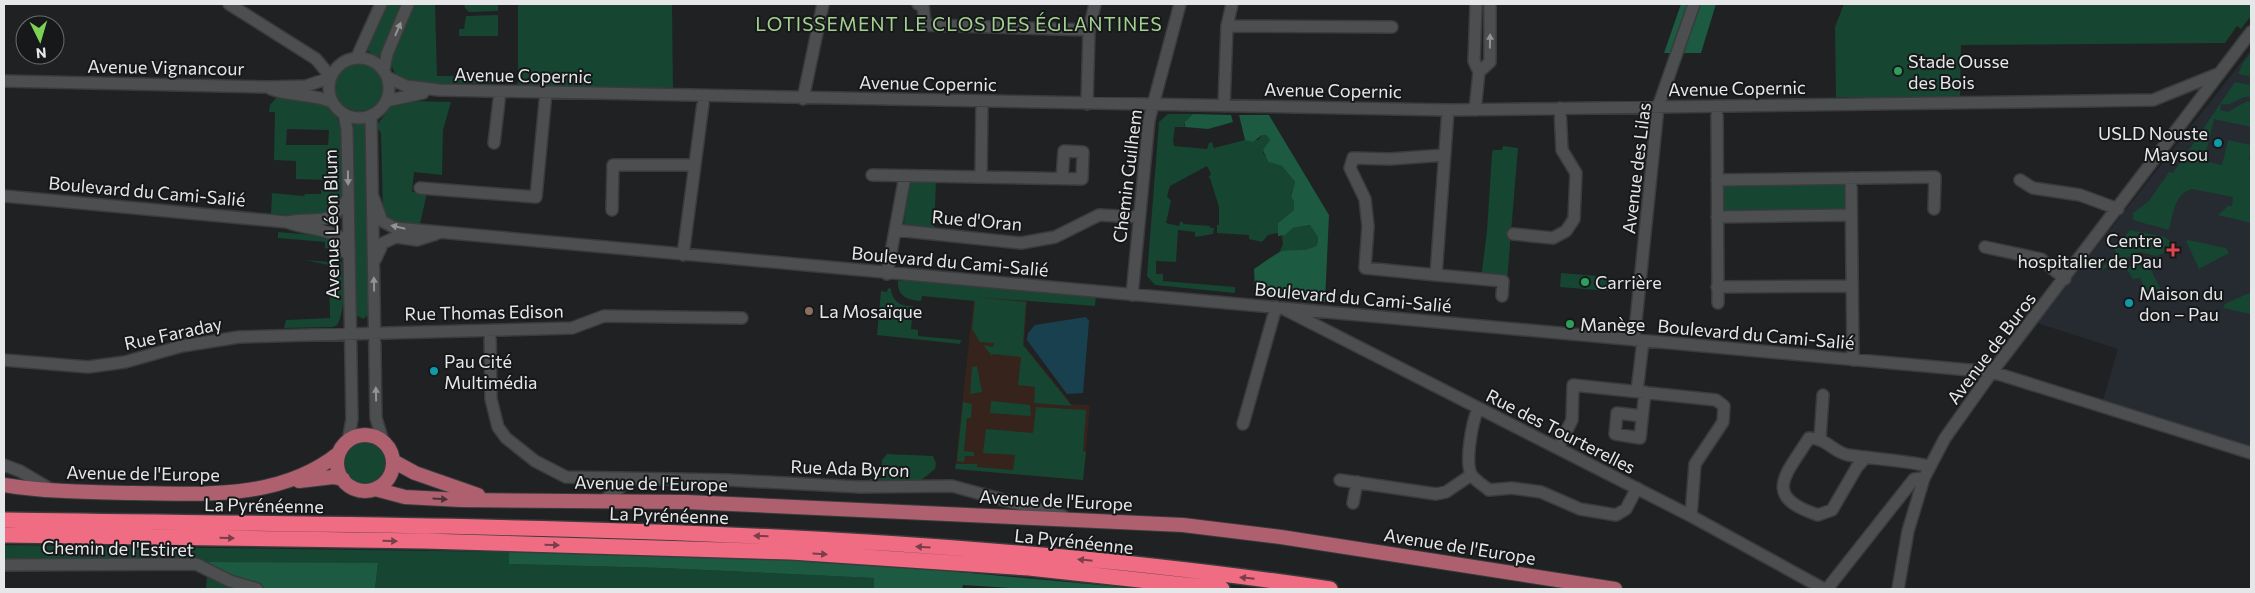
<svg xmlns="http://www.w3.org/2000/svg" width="2255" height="593" font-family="Commissioner,sans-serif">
	<rect width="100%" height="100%" fill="#202123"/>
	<path fill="#262a31" d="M2251 50V450L2103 400 2118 349 2037 323Z"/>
	<path fill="#35231c" d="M974 296 1027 300 1024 345 1072 404 1090 405 1083 480 955 469Z"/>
	<path fill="#164532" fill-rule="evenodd" d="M385 4H404L381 56 376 57 366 49Z
		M413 4H435L437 76H502L501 83 410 84C400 78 392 74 391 61Z
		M464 4H498V11L469 12 465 8Z
		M518 4H672L673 90 518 85Z
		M1844 4H2251V16L2241 29 2237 26 2225 43 1961 45 1960 97H1836L1835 27Z
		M498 15V36H459V29H464L466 16Z
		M2251 52V77L2238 74 2243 63Z
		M335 87a24 24 0 1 1 48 0a24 24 0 1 1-48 0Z
		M2235 82 2251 85V97C2240 95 2234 107 2221 104L2220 110 2228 112 2247 101 2251 102V127L2214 119 2204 161 2222 165 2228 140 2251 145 2249 160H2251V223L2218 215 2228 206H2232L2233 197 2192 189C2175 193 2173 214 2169 230L2136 221 2133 219V213L2149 201 2169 172 2173 173Z
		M277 97C289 98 303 96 316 99 351 105 343 172 343 199L325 217 271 214 272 193 304 196 305 194H321V190H327V180L296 179V161L274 160 275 112H269L270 105ZM287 129 329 130 328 145H286Z
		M408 101 451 102 443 130 442 175 414 172 412 192 427 193 419 228 394 222 383 212 381 133 377 128V125L392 105Z
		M1168 114H1193L1184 125 1185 127H1175L1173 140 1174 146 1207 149 1209 143 1212 142 1214 148 1245 140H1258L1262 135H1266L1270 140 1263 152 1268 162 1282 166 1295 182 1291 195 1294 202V210L1278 223V233L1268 235 1262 242 1249 239V235L1217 233V225H1219V207L1210 178H1208L1211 174 1207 166 1170 186 1167 196 1171 201 1166 223 1179 226 1180 222H1183V224L1210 226V228H1214L1213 234 1195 237V232L1178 230 1176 262 1156 261V274H1163V281L1235 287V293L1155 285 1147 276 1159 122Z
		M359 122 367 125 370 314 363 319 356 315 351 127Z
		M1503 146 1518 148 1507 281 1481 279 1487 231 1492 153 1493 150H1502Z
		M1848 178V215L1722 217V180Z
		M911 180H936L934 231 905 225 904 223 908 186Z
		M1311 225 1318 237 1317 245 1312 249 1279 253 1283 244 1282 236 1293 228Z
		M2130 230 2165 237 2178 247 2157 256 2140 252 2099 271 2116 252 2114 250Z
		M278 232 325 236 337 242C343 260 348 308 337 325L333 327 284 328 286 320 330 318 329 265 305 260 329 262V249L325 248V242L278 238Z
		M2188 240 2226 248 2229 253 2199 269 2186 241Z
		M2141 261 2147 262 2161 290 2148 295 2140 278 2133 279 2126 268Z
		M1561 273 1609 277 1608 291 1560 287Z
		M906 278 1096 295 1095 306 975 297 1026 302 1023 345 1072 406 1034 403 1035 387 1018 385 1021 357 993 354 992 356 983 345 993 347 994 343 980 342 972 329 975 301 922 296 921 301C907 300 897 296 898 281H905Z
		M888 288 891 289C892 301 901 307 913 306L911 329 918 330V336L961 340 960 344 877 335 881 291 887 292Z
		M2251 292 2250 314 2223 308 2225 304Z
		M977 366 982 392 970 394 972 367Z
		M991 401 1030 405 1031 416 990 413Z
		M963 402 972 404 971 418H967L964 451 974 452V456H965L964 462 957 461Z
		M1036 407 1086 410 1083 451 1086 452 1083 480 955 469 956 464H977V467L1013 470 1015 455 983 453 986 429 1033 433Z
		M342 463a23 23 0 1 1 46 0a23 23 0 1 1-46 0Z
		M887 454 933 456 936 463 935 469 919 482H868L870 479 882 478V460Z
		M4 545 509 552 510 564 661 568 874 578V589H375L378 563 4 562Z
		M207 577 246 589H206Z"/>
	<path fill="#1c5a41" d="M1681 4H1716L1701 53H1664Z
		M1193 114 1231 115 1233 122 1208 129 1185 127V122Z
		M1239 115H1269L1329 215 1325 302 1259 295 1255 288 1254 269C1261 264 1271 257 1278 253 1290 247 1305 254 1317 245L1318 237 1310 225 1293 228 1285 235 1278 236V223L1294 210V202L1291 196 1295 182 1282 166 1268 162 1263 150 1270 140 1266 135H1262L1253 142 1245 140Z
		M509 552 769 558 884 565 1143 589H1026L963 585 962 589H874V578L661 568 509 564Z
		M209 562 378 563 375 589H246L207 577Z"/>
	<path fill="#19404f" d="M1086 317 1089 321 1083 393 1067 394 1027 340 1028 333 1035 325Z"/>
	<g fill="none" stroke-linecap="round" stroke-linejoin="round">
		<g stroke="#3a3b3c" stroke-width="14">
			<path id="minor" d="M229 4 316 59 330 76
				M918 4 923 5 925 25 1089 30
				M1227 26 1392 27
				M357 57 381 4
				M329 88a30 30 0 1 1 60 0a30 30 0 1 1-60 0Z
				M384 70 387 54 408 4
				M1479 72 1490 62V6
				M387 77 406 86 439 90 1448 110 2153 100 2220 73
				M4 81 267 87 306 86 329 78
				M271 89C291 97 312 93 332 102
				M803 99 823 4
				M386 101 423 93
				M1087 104 1089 30 1095 4
				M1224 106 1227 26 1232 4
				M1717 106 1718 303
				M1448 110 1436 275 1503 281 1502 296
				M1475 110 1479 72 1474 61 1476 6
				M344 114 347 129 352 419 348 441
				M371 115 376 418 383 441
				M494 143 500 92
				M872 175 1082 179 1083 152 1064 151 1062 179
				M981 177 982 101
				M1851 178 1853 360
				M1717 180 1935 177 1934 209
				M2020 180 2033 188 2080 195 2118 209
				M420 188 536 197 546 92
				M4 196 287 222C318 216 329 229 348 198
				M373 197 382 221 395 228 1992 372 2251 453
				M612 210 613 165H695
				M1717 217 1851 215
				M287 222C305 229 323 228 340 237L346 253
				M895 230 1021 243 1055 237 1099 215 1139 217
				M1513 234 1553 238 1566 231 1574 219 1576 173 1562 150 1560 108
				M1985 247 2041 259 2065 279
				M683 255 704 96
				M375 260 383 243 396 237 417 240 436 234
				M887 274 905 176
				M1436 275 1365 268 1368 226 1365 199 1350 168 1353 158 1390 159 1445 155
				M1717 287 1851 286
				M1132 295 1149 120 1180 4
				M1286 310 1691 516 1824 589
				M490 331 491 399 498 427 506 438 535 461 566 477 728 480 860 487 952 486 1063 516
				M1634 340 1658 107 1694 4
				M4 360 88 367 125 362 182 346 239 337 572 328 604 316 742 318
				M1637 391 1643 341
				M1478 409C1472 422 1465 461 1471 474 1474 480 1483 485 1489 490L1512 488 1541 492 1580 509 1616 515 1626 509 1637 488
				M1642 416 1617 413 1615 434 1640 438 1645 392
				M1243 424 1276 307
				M1820 438 1823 395
				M1558 448 1572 420 1573 385 1716 400 1724 406 1723 422 1695 464 1691 516
				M1866 457 1857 467 1832 510 1818 515C1761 496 1786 475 1809 438 1827 438 1833 452 1848 455 1875 459 1902 460 1929 466
				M4 465 20 471 52 490
				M1340 480 1436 494 1446 492 1471 475
				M603 501 619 489 622 478
				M1353 503 1357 482
				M4 565 196 564 230 581 257 589
				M1827 589 1914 479 1924 478
				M1898 589 1908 531 1924 478 1945 438 1992 372 2251 32"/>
		</g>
		<g stroke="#3a3b3c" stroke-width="16">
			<path id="major" d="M337 463a28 28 0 1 1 56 0a28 28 0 1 1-56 0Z
				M393 461 415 473 478 495
				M299 481 333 477 343 479
				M4 485C47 492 90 492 133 493 203 494 281 500 339 453
				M375 489 405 497 461 500 686 502 1183 525 1281 537 1615 589"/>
		</g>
		<g stroke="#3a3b3c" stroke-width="18">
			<path id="highway" d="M4 520C446 527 891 523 1330 589
				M4 535 425 541 791 552 1029 568 1222 589"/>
		</g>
		<use href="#minor" stroke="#4c4e50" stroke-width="11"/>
		<use href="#major" stroke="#ae606f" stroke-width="14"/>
		<use href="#highway" stroke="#ef6c83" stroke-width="15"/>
	</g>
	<defs><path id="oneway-solid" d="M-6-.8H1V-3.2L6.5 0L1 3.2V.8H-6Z" transform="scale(1.25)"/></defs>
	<g fill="#919394">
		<use href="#oneway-solid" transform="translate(398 29) rotate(-67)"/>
		<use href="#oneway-solid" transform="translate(1490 41) rotate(-89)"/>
		<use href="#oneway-solid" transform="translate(348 178) rotate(89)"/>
		<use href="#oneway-solid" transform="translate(398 227) rotate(-167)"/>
		<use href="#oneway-solid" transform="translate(374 284) rotate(-91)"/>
		<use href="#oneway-solid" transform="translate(376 394) rotate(-91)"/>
	</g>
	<use fill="#4b3138" href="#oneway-solid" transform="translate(440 499) rotate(3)"/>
	<g fill="#783e49">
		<use href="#oneway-solid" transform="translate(761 536) rotate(-178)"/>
		<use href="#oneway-solid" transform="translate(227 538) rotate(1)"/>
		<use href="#oneway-solid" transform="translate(390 541) rotate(1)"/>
		<use href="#oneway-solid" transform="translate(552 545) rotate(2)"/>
		<use href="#oneway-solid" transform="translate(923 547) rotate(-176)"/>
		<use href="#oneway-solid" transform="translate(820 554) rotate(4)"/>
		<use href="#oneway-solid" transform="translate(1085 560) rotate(-174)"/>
		<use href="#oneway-solid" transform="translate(1247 578) rotate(-174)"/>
	</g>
	<g fill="#2e9e5b" stroke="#16181a" stroke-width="2">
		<circle cx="1898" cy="71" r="5"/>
		<circle cx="1585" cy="282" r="5"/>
		<circle cx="1570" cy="324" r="5"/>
	</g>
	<g fill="#0f9aa8" stroke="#16181a" stroke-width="2">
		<circle cx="2218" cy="143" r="5"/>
		<circle cx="2129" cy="303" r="5"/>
		<circle cx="434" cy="371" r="5"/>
	</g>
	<path fill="#e0444e" stroke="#16181a" stroke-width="2" d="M2170.5 242.5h5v5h5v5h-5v5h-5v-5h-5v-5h5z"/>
	<circle fill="#8d6e63" stroke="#16181a" stroke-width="2" cx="809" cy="311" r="5"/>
	<g text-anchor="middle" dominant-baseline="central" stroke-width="4" stroke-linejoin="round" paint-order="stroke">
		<g font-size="18" fill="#e6e7e8" stroke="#16181a" text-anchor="start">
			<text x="1908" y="61">Stade Ousse<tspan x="1908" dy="21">des Bois</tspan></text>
			<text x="2208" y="133" text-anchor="end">USLD Nouste<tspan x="2208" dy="21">Maysou</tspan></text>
			<text x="2162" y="240" text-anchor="end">Centre<tspan x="2162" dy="21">hospitalier de Pau</tspan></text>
			<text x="1595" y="282">Carrière</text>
			<text x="2139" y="293">Maison du<tspan x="2139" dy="21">don – Pau</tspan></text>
			<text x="819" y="311">La Mosaïque</text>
			<text x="1580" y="324">Manège</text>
			<text x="444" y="361">Pau Cité<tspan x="444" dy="21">Multimédia</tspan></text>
		</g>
		<g font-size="18" fill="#e6e7e8" stroke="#16181a">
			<text transform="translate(166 67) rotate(1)">Avenue Vignancour</text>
			<text transform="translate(523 75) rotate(1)">Avenue Copernic</text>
			<text transform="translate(928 83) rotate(1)">Avenue Copernic</text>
			<text transform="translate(1737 88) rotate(-1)">Avenue Copernic</text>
			<text transform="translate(1333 90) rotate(1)">Avenue Copernic</text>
			<text transform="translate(1636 168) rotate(-83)">Avenue des Lilas</text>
			<text transform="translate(1127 176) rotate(-83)">Chemin Guilhem</text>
			<text transform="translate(147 191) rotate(5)">Boulevard du Cami-Salié</text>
			<text transform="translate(977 220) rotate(5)">Rue d'Oran</text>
			<text transform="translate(331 224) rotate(-91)">Avenue Léon Blum</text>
			<text transform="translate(950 261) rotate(5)">Boulevard du Cami-Salié</text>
			<text transform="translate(1353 297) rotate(5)">Boulevard du Cami-Salié</text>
			<text transform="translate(484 312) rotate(-1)">Rue Thomas Edison</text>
			<text transform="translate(173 333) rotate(-12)">Rue Faraday</text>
			<text transform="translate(1756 334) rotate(5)">Boulevard du Cami-Salié</text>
			<text transform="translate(1991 348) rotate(-53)">Avenue de Buros</text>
			<text transform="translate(1561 431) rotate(27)">Rue des Tourterelles</text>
			<text transform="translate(850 468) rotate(2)">Rue Ada Byron</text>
			<text transform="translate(143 473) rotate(1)">Avenue de l'Europe</text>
			<text transform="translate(651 483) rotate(1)">Avenue de l'Europe</text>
			<text transform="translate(1056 500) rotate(3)">Avenue de l'Europe</text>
			<text transform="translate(264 505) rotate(1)">La Pyrénéenne</text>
			<text transform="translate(669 515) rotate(2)">La Pyrénéenne</text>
			<text transform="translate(1074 541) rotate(6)">La Pyrénéenne</text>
			<text transform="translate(1460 546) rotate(9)">Avenue de l'Europe</text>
			<text transform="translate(118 548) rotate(1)">Chemin de l'Estiret</text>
		</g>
		<g font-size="19" letter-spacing="1" fill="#a3d190" stroke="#16181a">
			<text x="959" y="23">LOTISSEMENT LE CLOS DES ÉGLANTINES</text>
		</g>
	</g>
	<rect width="2255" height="593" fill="none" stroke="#e6e7e8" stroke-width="10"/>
	<g transform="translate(40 40) rotate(175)"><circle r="24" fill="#16181a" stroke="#696b6c"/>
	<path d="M0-4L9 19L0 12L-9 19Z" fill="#7dd154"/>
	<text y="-8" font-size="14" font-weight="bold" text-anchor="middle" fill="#e6e7e8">N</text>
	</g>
</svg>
